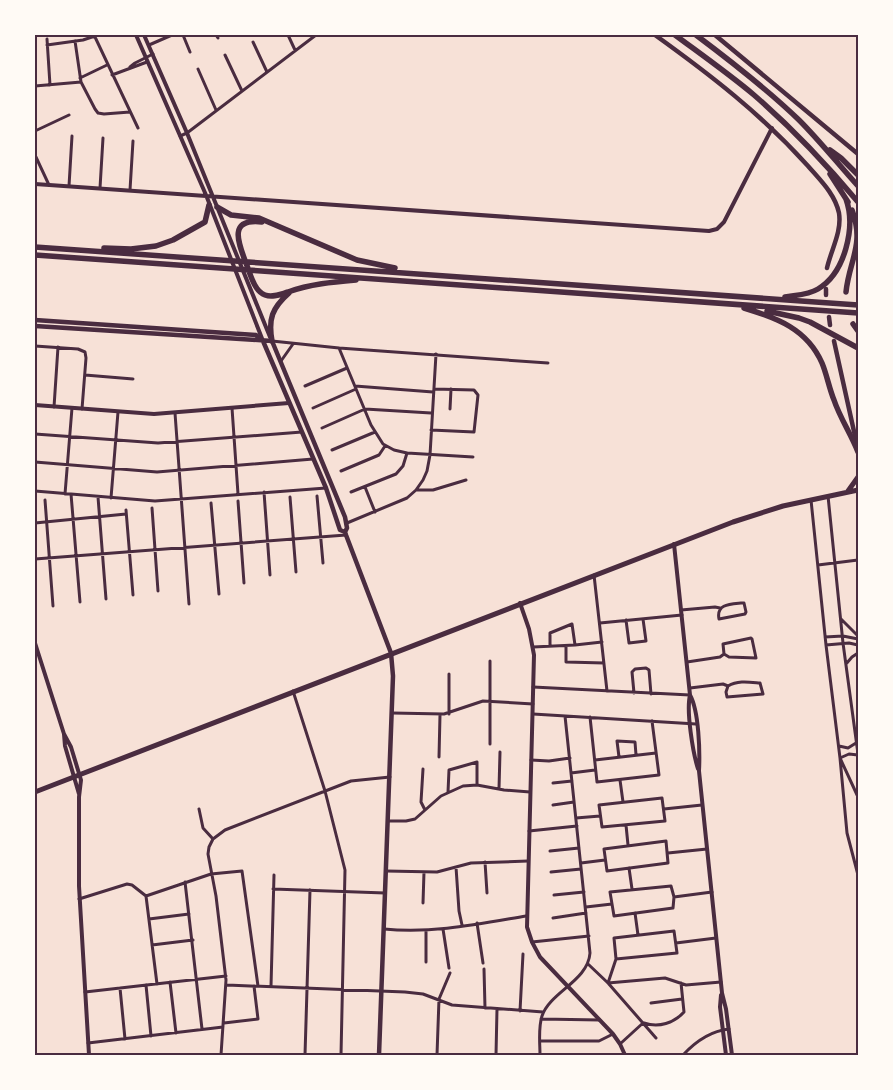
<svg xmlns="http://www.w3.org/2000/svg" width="893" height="1090" font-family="Ubuntu,sans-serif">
	<rect width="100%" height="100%" fill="#f7e1d7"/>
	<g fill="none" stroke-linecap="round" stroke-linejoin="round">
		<path stroke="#4a2c40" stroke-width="3" d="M183 35 190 52
			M216 35 218 38
			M288 35 295 50
			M95 37 138 128
			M47 39 50 85
			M75 41 81 82 95 109 98 113 104 114 130 112
			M253 42 267 72
			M47 45 83 40 98 35
			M149 45 172 35
			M225 55 242 91
			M130 67 135 63 153 54
			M198 69 216 110
			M112 75 147 62
			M80 78 107 65
			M35 86 81 82
			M35 131 69 115
			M180 136 187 133 316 35
			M35 155 49 185
			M69 186 72 136
			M100 188 103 138
			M130 190 133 141
			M272 341 339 348 548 363
			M35 346 78 349 85 352 86 358 82 409
			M339 348 371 425 383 444 394 450 407 453 473 457
			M281 361 293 344
			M85 375 133 379
			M305 386 347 368
			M355 386 433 392
			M54 407 58 347
			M232 408 238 494
			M313 408 356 389
			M450 409 451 389
			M175 413 189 604
			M322 428 365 409 431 413
			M431 430 474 432 478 395 474 390 434 389
			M35 434 158 443 302 432
			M332 450 375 432
			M35 462 157 472 313 459
			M341 471 379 455 385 446
			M365 487 375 512
			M417 490H433L466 480
			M35 491 155 501 326 488
			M264 492 270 575
			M351 492 396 474 403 466 407 453
			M65 494 72 408
			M71 494 80 602
			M317 496 323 563
			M828 496 843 643 858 754
			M98 497 106 599
			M290 497 296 572
			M111 498 118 412
			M45 500 53 606
			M811 500 826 645 840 758 858 797
			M238 501 244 583
			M211 503 219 594
			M152 508 158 591
			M126 510 133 595
			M35 523 126 514
			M347 523 407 498 416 490 423 480 427 471 430 455 436 354
			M35 559 346 535
			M818 565 858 560
			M594 575 607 691
			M741 603H744L746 612 745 614 719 619C716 604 730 604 741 603Z
			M681 610 715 607 720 608
			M841 619 858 636
			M626 620 629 643 646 641 643 619
			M600 623 682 615
			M825 637 843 636 858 639
			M751 638 752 639 756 658 729 657 724 654 723 644Z
			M826 645 849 643 858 645
			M550 646V633L572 624 575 645
			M566 646V662L604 663
			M533 647 575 645 602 642
			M687 662 720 657 724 654
			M846 664 852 657 858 653
			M449 674V714
			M533 687 690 695
			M690 688 723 684 728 686C738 680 749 682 760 683L763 694 727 697 726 692 728 686
			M293 691 325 791 345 870 341 1055
			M634 693 632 672 635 669 646 668 649 670 651 694
			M392 713 444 714 483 701 533 704
			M533 714 696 724
			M590 717 597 782 659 775 652 721
			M490 744V661
			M839 746 848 748 856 743
			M858 755 849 754 840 758 847 833 858 875
			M439 757 440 715
			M619 757 617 741 635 742 636 755
			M531 760 549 761 570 758
			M595 760 656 753
			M423 769 421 802 425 810
			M571 773 595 770
			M620 780 623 802
			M553 783 572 781
			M499 789 500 752
			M448 792 449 770 477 762V785
			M662 798 665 821 602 827 599 805Z
			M553 805 574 802
			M199 809 203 828 213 839
			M664 809 702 805
			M576 818 600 816
			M388 821H406L415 819 441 796 463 786 477 785 504 790 530 792
			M626 825 628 845
			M529 831 577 826
			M666 841 668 863 607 871 604 849Z
			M550 851 579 848
			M668 853 707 849
			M485 862 487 893
			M581 863 605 860
			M456 867 459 911 462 925
			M629 868 632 889
			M386 871 437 872 471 863 528 861
			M551 872 581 869
			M185 882 202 1029
			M671 886 674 897 673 908 614 916 610 892Z
			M273 889 385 893
			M554 895 584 892
			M146 896 211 874 242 871 258 986
			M146 896 157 984
			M674 897 712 892
			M79 899 127 884 132 885 146 896
			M423 903 424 872
			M586 907 612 904
			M635 913 638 935
			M553 918 586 913
			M149 919 189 914
			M477 923 483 963
			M384 929C432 934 479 924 526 916
			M443 929 449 968
			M532 942 589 936
			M676 943 716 938
			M152 945 193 940
			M426 962V930
			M588 964 608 983 656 1038
			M484 969 485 1008
			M170 982 176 1033
			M608 983 616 959 614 938 674 931 677 953 616 959
			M608 983 665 978 686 985 721 982
			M146 985 151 1036
			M227 985 405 992 423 994 452 1005 543 1012
			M271 986 274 875
			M120 988 125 1039
			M85 992 226 976
			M651 1003 682 999
			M520 1011 523 954
			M541 1019 600 1020
			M224 1023 258 1019 254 986
			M644 1023C659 1028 674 1023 684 1012L681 983
			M540 1041H599L613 1034
			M88 1043 223 1027
			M620 1044 643 1023
			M221 1055 226 980 216 896 208 854 209 847 213 839 225 830 351 781 390 777
			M305 1055 310 890
			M437 1055 439 999 450 973
			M496 1055 497 1009
			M540 1055C540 1043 538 1028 542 1016 550 992 588 981 590 953L565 716
			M683 1055C696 1041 710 1031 729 1029"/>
		<path stroke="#4a2c40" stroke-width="4" d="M136 35 206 195 263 341
			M144 35 187 133 270 337
			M35 184 709 231 717 229 724 222 772 128
			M35 405 154 414 289 403
			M674 544 690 695C686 711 693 753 698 769
			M520 603 529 629 534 655 527 927 532 942 540 957 613 1034 620 1044 625 1055
			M35 643 64 734 65 746 79 794
			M690 695C699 711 700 752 699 771L722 993 726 1009 732 1055
			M64 734 71 747 81 780 79 797V886L89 1055
			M721 995 720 1007 726 1055"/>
		<path stroke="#4a2c40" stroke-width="4.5" d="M655 35C712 76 761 114 808 166 820 180 835 194 839 213 842 232 831 250 827 268
			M715 35 858 154
			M826 289V295
			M829 317 830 325
			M35 320 256 335 263 341
			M35 326 272 341 345 517 347 528 345 532 346 535 391 653 393 676 379 1055
			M263 341 326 488 340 530 345 532
			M834 341 857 445"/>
		<path stroke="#4a2c40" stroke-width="5" d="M848 491 858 477
			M35 792 733 522 783 506 858 490"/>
		<path stroke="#4a2c40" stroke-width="5.5" d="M675 35C702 55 729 74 754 95 792 128 826 164 858 202
			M696 35C732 62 767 89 799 120 820 141 838 164 858 186
			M830 150 841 158 858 175
			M830 174 848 202
			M217 207 231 215 259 218 357 260 395 268
			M262 222C228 218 238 242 246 263 250 273 254 291 265 295 273 298 281 294 288 292 310 284 333 282 356 280
			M35 247 858 305
			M104 248 131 249 156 246 173 240 205 222 209 205
			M35 255 858 313
			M846 292C849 261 865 244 852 210
			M785 297C796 295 808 295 818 289 845 273 856 227 846 199
			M744 308C777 318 807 329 822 363 827 375 829 388 834 400 840 418 851 434 858 452
			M767 311 799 318 810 322 858 348
			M853 324 858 331
			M272 341C268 319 272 308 289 293"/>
	</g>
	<rect width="893" height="1090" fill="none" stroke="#fffaf5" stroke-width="72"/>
	<rect x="36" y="36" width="821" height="1018" fill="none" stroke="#4a2c40" stroke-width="2"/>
</svg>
